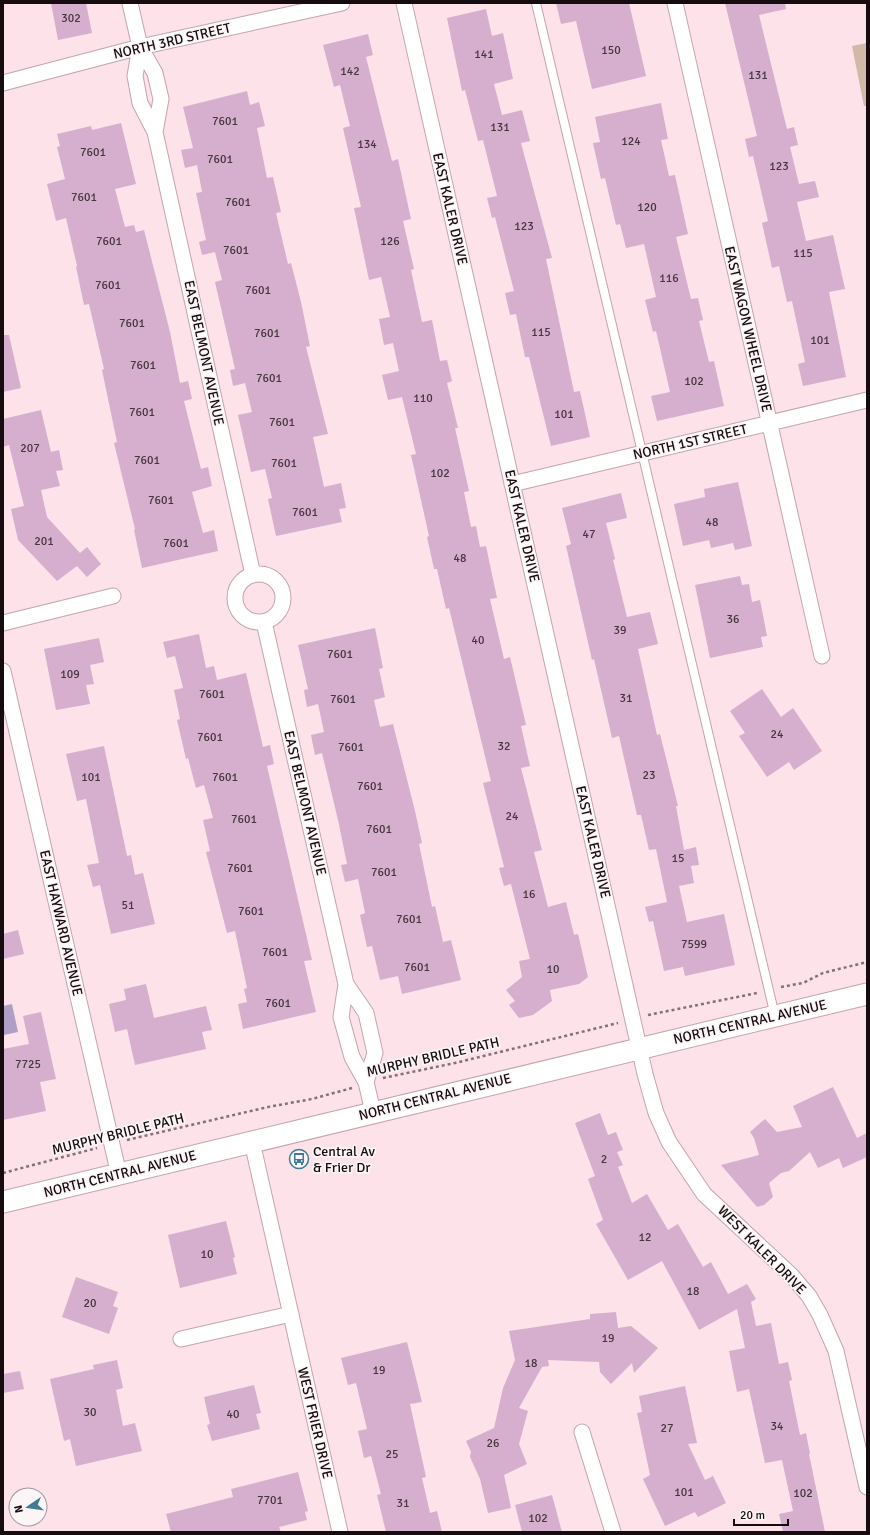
<svg xmlns="http://www.w3.org/2000/svg" width="870" height="1535" font-family="Signika,sans-serif">
	<rect width="100%" height="100%" fill="#fde2e9"/>
	<path fill="#d2b8a8" d="M867 43V106H864L852 46Z"/>
	<path fill="#b19ec5" d="M12 1004 18 1032 4 1035 3 1006Z"/>
	<path fill="#d5afcd" d="M51 3H86L92 33 58 40Z
		M556 3H629L646 76 592 89 576 21 561 24Z
		M725 3H785L786 9 759 15 787 129 794 127 798 145 790 147 799 184 815 181 819 197 797 202 806 241 833 235 845 289 829 292 846 377 803 386 798 364 805 362 792 301 787 302 779 266 772 268 762 223 768 221 753 156 749 157 745 139 757 136Z
		M486 9 492 36 503 33 513 79 494 84 502 115 522 110 530 141 521 143 552 258 546 259 574 392 580 391 590 437 551 446 529 357H525L516 314 510 315 505 293 514 291 495 217 492 218 487 198 497 196 483 140 478 141 465 90 462 91 447 18Z
		M368 34 373 55 366 57 392 161 398 159 411 219 403 221 414 269 411 270 422 322 432 320 440 361 447 360 452 381 447 383 458 428H455L469 491 464 492 471 527 476 526 480 547 486 546 497 598 490 599 504 659 510 657 526 725 521 726 530 766 521 768 542 850 534 852 548 907 566 902 574 935 578 934 588 977 579 984 550 990 552 1001 533 1015 519 1018 509 1005 515 1001 506 990 522 977 519 961 530 959 511 884 504 886 499 868 504 867 483 783 491 781 449 608 446 609 437 569H434L427 537 429 536 411 455 416 454 402 397 388 400 382 375 399 371 393 343 384 345 379 319 390 317 381 277 369 280 354 208 361 207 343 128 350 126 340 85 334 87 323 45Z
		M247 91 250 105 259 102 265 126 257 128 267 178 273 177 281 212 276 213 288 264 291 263 301 302 310 346 306 347 328 434 313 437 324 487 341 483 346 508 339 509 342 522 276 536 268 499 272 498 265 469 251 472 238 415 252 412 245 383 233 386 230 370 235 369 215 282 222 280 215 252 202 255 199 242 206 240 196 193 202 192 197 165 185 168 181 150 193 148 183 107Z
		M661 103 668 139 661 140 669 176 675 175 688 234 676 237 691 299 698 298 703 320 699 321 709 362 714 361 724 406 657 421 651 396 670 392 656 331 653 332 645 300 656 297 644 244 626 248 620 224 616 225 605 178 601 179 593 143 600 142 595 117Z
		M121 123 136 184 115 189 125 227 134 225 136 232 144 230 170 332 180 383 188 381 192 399 184 401 201 469 208 467 212 486 192 492 203 533 214 530 218 551 142 568 134 530 135 529 114 443 117 442 102 370 104 369 89 304 84 305 76 267 77 266 66 218 56 221 47 184 65 179 57 147 60 146 57 134 91 126 92 130Z
		M3 335H9L21 388 3 392Z
		M41 410 51 452 59 450 63 470 56 471 60 486 41 490 47 517 80 553 87 547 101 564 87 577 77 566 57 581 18 540 11 509 24 506 9 445 3 447V419Z
		M738 482 752 546 735 550 733 543 711 548 709 540 683 546 674 504 705 497 704 489Z
		M621 493 627 518 606 523 615 559 613 560 627 617 650 612 658 644 638 649 657 735 660 734 678 806H676L684 850 696 847 699 865 691 866 694 883 679 886 687 922 724 914 735 965 685 976 683 967 664 971 653 921 649 922 645 907 667 902 656 849 649 850 641 815H637L619 736 612 738 594 659 592 660 566 546 571 544 562 508Z
		M740 576 742 585 749 584 752 602 760 600 767 636 761 637 763 647 710 658 695 585Z
		M375 628 383 668 379 669 385 697 374 700 380 727 393 724 415 811 422 843 419 844 432 907 435 906 443 942 451 940 461 980 402 994 398 976 380 980 372 946 367 947 360 915 365 913 358 879 345 882 341 865 347 864 338 820 322 753 315 755 311 735 324 732 318 704 307 707 304 690 308 689 298 645Z
		M199 634 206 668 214 666 217 680 246 673 263 747 270 745 274 764 267 766 312 960 304 961 316 1012 243 1029 238 1004 247 1002 244 989 247 988 235 931 227 933 206 852 210 851 203 820 213 818 204 785 196 788 188 758 186 759 177 720 180 719 174 690 183 688 175 656 167 658 163 642Z
		M99 638 104 662 90 665 94 684 86 685 90 704 56 710 44 649Z
		M762 689 781 717 793 708 822 751 794 770 789 762 767 777 739 736 745 733 730 711Z
		M104 746 127 856 131 855 135 875 143 873 155 924 111 934 100 885 93 887 87 865 99 863 86 799 77 801 66 754Z
		M18 930 24 954 3 959V934Z
		M146 984 154 1018 206 1006 212 1030 202 1032 206 1049 135 1065 127 1029 115 1032 109 1004 126 1000 124 989Z
		M41 1012 56 1079 40 1082 46 1111 3 1120V1049L29 1044 23 1016Z
		M833 1087 857 1138 867 1133V1157L843 1168 839 1158 818 1168 810 1152 789 1171 781 1173 769 1183 773 1197 764 1205 757 1207 721 1165 759 1155 754 1138 750 1132 765 1119 777 1132 802 1127 793 1106Z
		M600 1113 608 1135 616 1132 623 1150 617 1152 623 1165 618 1167 632 1203 647 1194 668 1230 678 1224 703 1267 711 1262 728 1294 747 1284 756 1299 751 1302 756 1326 771 1323 779 1364 788 1362 792 1380 789 1381 800 1435 806 1433 810 1454H809L825 1532H783L779 1514 793 1511 782 1460 765 1463 749 1389 737 1392 729 1351 745 1348 737 1309 699 1330 662 1261 628 1280 596 1224 603 1220 588 1179 595 1176 575 1123Z
		M226 1221 235 1257 233 1258 237 1274 180 1288 168 1235Z
		M76 1277 118 1292 113 1306 118 1308 109 1334 62 1317Z
		M616 1312 618 1328 631 1326 658 1348 634 1373 632 1363 611 1384 600 1372 599 1362 548 1360 549 1366 542 1367 519 1408 528 1411 519 1444 527 1464 504 1475 511 1508 488 1513 480 1479 470 1457 471 1452 466 1441 494 1428 503 1388 515 1360 509 1331 590 1319V1314Z
		M407 1342 422 1402 410 1404 426 1477 422 1478 430 1513 437 1511 442 1532H386L377 1495 381 1494 371 1456 364 1458 358 1431 367 1429 356 1383 348 1385 341 1358Z
		M117 1360 123 1388 116 1390 123 1426 135 1423 142 1451 76 1466 70 1439 64 1441 50 1379 94 1369 93 1365Z
		M20 1371 24 1389 3 1393V1374Z
		M254 1385 261 1413 256 1414 260 1429 212 1441 207 1425 210 1424 204 1397Z
		M685 1386 697 1443 688 1444 705 1480 713 1476 726 1503 698 1517 695 1512 665 1526 643 1479 650 1475 637 1413 642 1412 639 1396Z
		M298 1472 308 1511 305 1512 307 1520 279 1527 281 1532H171L166 1514 233 1497 231 1489Z
		M552 1495 562 1532H522L515 1505Z"/>
	<g fill="none" stroke-linecap="round" stroke-linejoin="round">
		<g stroke="#c4a4ac" stroke-width="10">
			<path id="service" d="M536 3 775 1016"/>
		</g>
		<g stroke="#c4a4ac" stroke-width="17">
			<path id="minor" d="M130 3 140 47 155 73 161 99 155 132
				M404 3 645 1074 656 1113 669 1142 704 1194 792 1276 809 1296 820 1315 836 1351 867 1487
				M675 3 822 656
				M140 47 135 76 140 103 155 132 253 575
				M3 83 140 47 342 3
				M512 484 867 400
				M235 598a24 24 0 1 1 48 0a24 24 0 1 1-48 0Z
				M264 622 346 984 366 1013 375 1053 366 1082
				M3 623 113 596
				M3 671 119 1175
				M346 984 341 1017 352 1057 366 1082 373 1112
				M252 1142 340 1532
				M181 1339 291 1314
				M582 1432 613 1532"/>
		</g>
		<g stroke="#c4a4ac" stroke-width="23">
			<path id="secondary" d="M3 1202 867 994"/>
		</g>
		<path stroke="#847176" stroke-width="2.5" stroke-dasharray="3 3" stroke-linecap="butt" d="M781 987 803 983 823 973 867 962
			M648 1015 757 993
			M383 1078 455 1063 618 1023
			M127 1140 268 1107 312 1099 352 1088
			M3 1173 97 1148"/>
		<use href="#service" stroke="#fff" stroke-width="8"/>
		<use href="#minor" stroke="#fff" stroke-width="15"/>
		<use href="#secondary" stroke="#fff" stroke-width="21"/>
	</g>
	<defs>
		<g id="bus-ring" transform="scale(1)"><circle r="9.5" fill="#fcf5f7" stroke="#3f7b93" stroke-width="1.5"/><path d="M-5-6H5V4H4V6H2V4H-2V6H-4V4H-5ZM-3.5-4V0h7V-4ZM-3.5 1.2v1.5H-2V1.2ZM2 1.2v1.5H3.5V1.2Z" fill="#3f7b93"/></g>
	</defs>
	<g fill-rule="evenodd">
		<use href="#bus-ring" x="299" y="1159"/>
	</g>
	<g text-anchor="middle" dominant-baseline="central" stroke-width="3.5" stroke-linejoin="round" paint-order="stroke">
		<g font-size="12" fill="#46343e">
			<text x="71" y="18">302</text>
			<text x="611" y="50">150</text>
			<text x="484" y="54">141</text>
			<text x="350" y="71">142</text>
			<text x="758" y="75">131</text>
			<text x="225" y="121">7601</text>
			<text x="500" y="127">131</text>
			<text x="631" y="141">124</text>
			<text x="367" y="144">134</text>
			<text x="93" y="152">7601</text>
			<text x="220" y="159">7601</text>
			<text x="779" y="166">123</text>
			<text x="84" y="197">7601</text>
			<text x="238" y="202">7601</text>
			<text x="647" y="207">120</text>
			<text x="524" y="226">123</text>
			<text x="109" y="241">7601</text>
			<text x="390" y="241">126</text>
			<text x="236" y="250">7601</text>
			<text x="803" y="253">115</text>
			<text x="669" y="278">116</text>
			<text x="108" y="285">7601</text>
			<text x="258" y="290">7601</text>
			<text x="132" y="323">7601</text>
			<text x="541" y="332">115</text>
			<text x="267" y="333">7601</text>
			<text x="820" y="340">101</text>
			<text x="143" y="365">7601</text>
			<text x="269" y="378">7601</text>
			<text x="694" y="381">102</text>
			<text x="423" y="398">110</text>
			<text x="142" y="412">7601</text>
			<text x="564" y="414">101</text>
			<text x="282" y="422">7601</text>
			<text x="30" y="448">207</text>
			<text x="147" y="460">7601</text>
			<text x="284" y="463">7601</text>
			<text x="440" y="473">102</text>
			<text x="161" y="500">7601</text>
			<text x="305" y="512">7601</text>
			<text x="712" y="522">48</text>
			<text x="589" y="534">47</text>
			<text x="44" y="541">201</text>
			<text x="176" y="543">7601</text>
			<text x="460" y="558">48</text>
			<text x="733" y="619">36</text>
			<text x="620" y="630">39</text>
			<text x="478" y="640">40</text>
			<text x="340" y="654">7601</text>
			<text x="70" y="674">109</text>
			<text x="212" y="694">7601</text>
			<text x="626" y="698">31</text>
			<text x="343" y="699">7601</text>
			<text x="777" y="734">24</text>
			<text x="210" y="737">7601</text>
			<text x="504" y="746">32</text>
			<text x="351" y="747">7601</text>
			<text x="649" y="775">23</text>
			<text x="91" y="777">101</text>
			<text x="225" y="777">7601</text>
			<text x="370" y="786">7601</text>
			<text x="512" y="816">24</text>
			<text x="244" y="819">7601</text>
			<text x="379" y="829">7601</text>
			<text x="678" y="858">15</text>
			<text x="240" y="868">7601</text>
			<text x="384" y="872">7601</text>
			<text x="529" y="894">16</text>
			<text x="128" y="905">51</text>
			<text x="251" y="911">7601</text>
			<text x="409" y="919">7601</text>
			<text x="694" y="944">7599</text>
			<text x="275" y="952">7601</text>
			<text x="417" y="967">7601</text>
			<text x="553" y="969">10</text>
			<text x="278" y="1003">7601</text>
			<text x="28" y="1064">7725</text>
			<text x="604" y="1159">2</text>
			<text x="645" y="1237">12</text>
			<text x="207" y="1254">10</text>
			<text x="693" y="1291">18</text>
			<text x="90" y="1303">20</text>
			<text x="608" y="1338">19</text>
			<text x="531" y="1363">18</text>
			<text x="379" y="1370">19</text>
			<text x="90" y="1412">30</text>
			<text x="233" y="1414">40</text>
			<text x="777" y="1426">34</text>
			<text x="667" y="1428">27</text>
			<text x="493" y="1443">26</text>
			<text x="392" y="1454">25</text>
			<text x="684" y="1492">101</text>
			<text x="803" y="1493">102</text>
			<text x="270" y="1500">7701</text>
			<text x="403" y="1503">31</text>
			<text x="538" y="1518">102</text>
		</g>
		<g font-size="14" fill="#160b0e" stroke="#fcf5f7">
			<text transform="translate(172 41) rotate(-13)">NORTH 3RD STREET</text>
			<text transform="translate(450 209) rotate(77)">EAST KALER DRIVE</text>
			<text transform="translate(748 329) rotate(77)">EAST WAGON WHEEL DRIVE</text>
			<text transform="translate(204 353) rotate(78)">EAST BELMONT AVENUE</text>
			<text transform="translate(690 442) rotate(-13)">NORTH 1ST STREET</text>
			<text transform="translate(522 526) rotate(77)">EAST KALER DRIVE</text>
			<text transform="translate(305 803) rotate(77)">EAST BELMONT AVENUE</text>
			<text transform="translate(593 842) rotate(77)">EAST KALER DRIVE</text>
			<text transform="translate(61 923) rotate(77)">EAST HAYWARD AVENUE</text>
			<text transform="translate(750 1022) rotate(-13)">NORTH CENTRAL AVENUE</text>
			<text transform="translate(433 1057) rotate(-13)">MURPHY BRIDLE PATH</text>
			<text transform="translate(435 1097) rotate(-14)">NORTH CENTRAL AVENUE</text>
			<text transform="translate(118 1134) rotate(-14)">MURPHY BRIDLE PATH</text>
			<text transform="translate(120 1174) rotate(-14)">NORTH CENTRAL AVENUE</text>
			<text transform="translate(762 1250) rotate(45)">WEST KALER DRIVE</text>
			<text transform="translate(315 1423) rotate(77)">WEST FRIER DRIVE</text>
		</g>
		<g font-size="14" fill="#160b0e" stroke="#fcf5f7" text-anchor="start">
			<text x="313" y="1151">Central Av<tspan x="313" dy="16">&amp; Frier Dr</tspan></text>
		</g>
	</g>
	<rect width="870" height="1535" fill="none" stroke="#160b0e" stroke-width="8"/>
	<g transform="translate(28 1507) rotate(257)"><circle r="19" fill="#fcf5f7" stroke="#a0979a"/>
	<path d="M0-3L7 15L0 10L-7 15Z" fill="#3f7b93"/>
	<text y="-6" font-size="11" font-weight="bold" text-anchor="middle" fill="#160b0e">N</text>
	</g>
	<path d="M734 1519v6h54v-6" fill="none" stroke="#160b0e" stroke-width="2"/>
	<text x="740" y="1519" font-size="12" fill="#160b0e" stroke="#fcf5f7" stroke-width="3" paint-order="stroke">20 m</text>
</svg>
